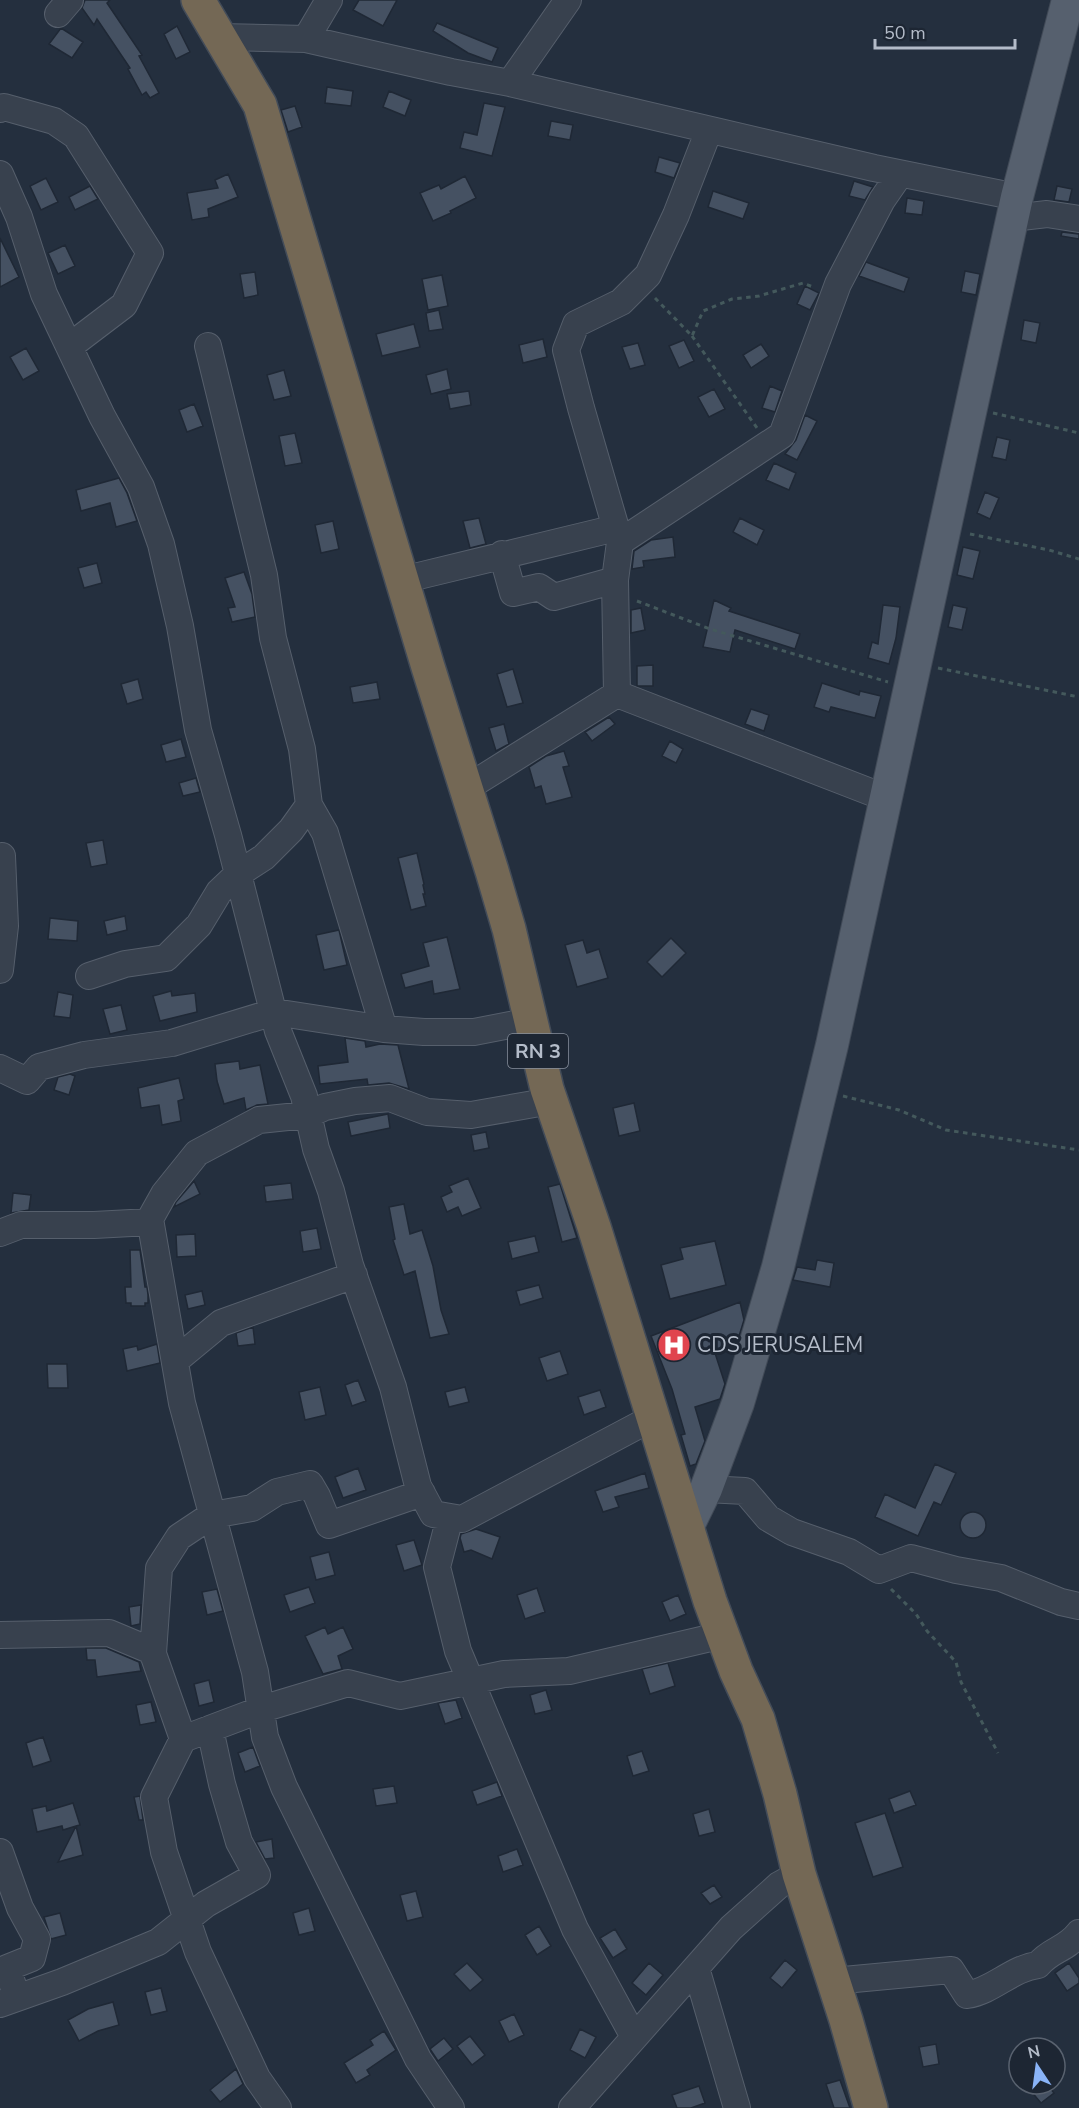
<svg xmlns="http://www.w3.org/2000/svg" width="1079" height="2108" font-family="'Nunito Sans',sans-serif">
	<rect width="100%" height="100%" fill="#242f3e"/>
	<path fill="#455162" stroke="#1f2835" stroke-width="1.5" d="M85 0H110L107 3 142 55 139 56 159 93 150 98 146 92 142 95 128 69 130 68 97 19 94 25 82 8Z
		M359 0H397L383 26 353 10Z
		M437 23 498 48 492 62 468 53 433 31Z
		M177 26 190 52 176 59 164 34Z
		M61 28 83 42 72 58 49 44Z
		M327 87 353 91 351 106 325 103Z
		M389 91 411 100 405 116 383 107Z
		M484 103 505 107 492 156 460 148 464 132 477 135Z
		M295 106 302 127 288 132 281 110Z
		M551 121 573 125 570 140 548 136Z
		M659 157 680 163 674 178 655 172Z
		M228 174 238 197 208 209 209 217 192 220 187 193 218 188 215 180Z
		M465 176 476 198 450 211 451 213 433 221 420 193 439 185 441 189Z
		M46 178 58 202 41 210 30 186Z
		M854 181 873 187 865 200 849 196Z
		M90 186 98 199 75 210 69 197Z
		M1057 186 1072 189 1069 202 1054 200Z
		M713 191 749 203 743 219 708 207Z
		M907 198 924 201 922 215 905 213Z
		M1062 232 1079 234V239L1061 236Z
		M0 238 19 277 0 287Z
		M65 245 75 266 58 274 48 253Z
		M866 262 909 278 904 292 859 276Z
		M965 271 980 274 976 295 961 292Z
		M255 272 258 295 244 298 240 274Z
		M442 275 448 306 428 310 422 279Z
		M805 286 819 293 810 310 797 304Z
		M439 310 443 329 429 331 426 313Z
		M1024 320 1040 323 1036 343 1021 340Z
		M414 324 420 347 382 356 376 334Z
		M543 339 547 357 523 363 519 345Z
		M684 340 694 361 679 368 669 346Z
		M638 343 645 365 630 369 622 347Z
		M761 344 769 356 751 368 743 355Z
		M26 348 39 371 23 380 10 357Z
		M447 369 451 389 431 394 426 375Z
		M284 370 291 396 274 400 267 375Z
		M770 386 782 391 775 412 762 408Z
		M714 389 725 409 709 417 698 397Z
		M469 391 471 405 450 409 447 394Z
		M194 404 203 426 187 432 179 410Z
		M805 415 817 421 797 460 785 454 796 440Z
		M295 433 302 463 285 466 279 436Z
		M997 437 1010 440 1006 460 992 457Z
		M774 463 796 473 789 490 766 480Z
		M119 478 127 493 137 521 116 527 110 503 81 511 76 490Z
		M985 492 999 498 990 519 977 513Z
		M479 518 486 544 470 548 463 521Z
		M740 518 764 530 757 545 733 532Z
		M333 521 339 549 321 553 315 525Z
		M673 537 675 557 643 561 644 567 632 569 634 551 651 540Z
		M963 547 980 551 973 579 957 575Z
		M97 563 102 583 84 588 78 568Z
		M244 572 252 594 255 617 232 622 228 608 235 607 225 578Z
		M714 600 731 608 729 611 800 634 795 649 735 630 730 652 703 647Z
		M883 605 900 607 896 638 889 664 868 658 872 642 878 644Z
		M953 605 967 608 962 630 948 627Z
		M641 608 645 630 631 633V610Z
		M653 665V686H637V666Z
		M513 669 523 703 507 707 497 674Z
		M138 679 143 699 127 704 121 684Z
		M377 682 380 699 353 703 350 687Z
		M822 683 859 695 860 691 881 696 875 718 831 707 829 712 814 707Z
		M751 709 769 715 764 731 745 724Z
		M609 717 615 724 592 741 585 732Z
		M504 724 509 744 496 751 489 728Z
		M181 739 186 757 166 762 161 745Z
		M670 741 683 749 676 763 662 756Z
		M564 751 569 766 563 767 572 797 546 804 541 786 535 788 529 767 546 756Z
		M196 778 200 792 183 796 179 783Z
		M103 840 107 864 91 867 86 843Z
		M417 853 424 884 423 885 425 894H423L426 906 411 910 398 858Z
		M125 916 127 930 107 935 104 921Z
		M50 918 78 921 77 941 48 939Z
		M339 930 347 965 324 970 316 935Z
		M447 937 460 989 434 994 432 981 405 988 401 974 429 966 423 943Z
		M671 938 686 953 662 977 647 962Z
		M583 940 587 953 599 949 608 978 577 987 565 945Z
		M171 991 172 996 195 993 197 1012 160 1021 153 996Z
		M58 992 73 995 70 1018 54 1016Z
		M121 1005 127 1030 110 1034 103 1009Z
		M345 1038 365 1041 366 1047 380 1044 398 1045 409 1089 389 1083 368 1085 367 1079 320 1084 318 1066 348 1062Z
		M239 1061 240 1069 260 1065 268 1104 257 1105 246 1110 244 1098 224 1104 217 1081 215 1064Z
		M70 1074 75 1076 69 1095 54 1090 58 1077Z
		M179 1078 184 1099 178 1101 181 1121 162 1125 159 1105 141 1108 138 1088Z
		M634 1103 640 1131 619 1136 613 1108Z
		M388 1114 390 1128 351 1136 348 1122Z
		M486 1132 489 1148 474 1151 471 1135Z
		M468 1178 481 1208 462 1216 458 1207 447 1212 441 1197 452 1192 449 1186Z
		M194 1181 200 1194 174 1207 176 1202Z
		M291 1183 293 1199 266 1202 264 1186Z
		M560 1184 577 1238 562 1242 548 1187Z
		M13 1193 31 1195 29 1210 11 1213Z
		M404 1204 410 1234 422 1230 433 1266 441 1310 449 1334 430 1338 415 1271 404 1275 393 1240 395 1239 389 1207Z
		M317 1228 321 1249 303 1252 300 1231Z
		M195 1234 196 1256 177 1257 176 1235Z
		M535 1236 539 1252 512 1259 508 1242Z
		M715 1241 726 1285 670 1299 661 1265 683 1259 680 1248Z
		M130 1250H140L145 1287H147L148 1295V1303H145V1306H131V1303H126L125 1287H131Z
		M817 1260 834 1263 830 1287 793 1280 797 1267 815 1270Z
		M539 1285 543 1298 520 1305 516 1291Z
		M202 1291 205 1305 188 1309 185 1295Z
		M740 1302 744 1320 735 1349 715 1353 725 1384 720 1399 695 1407 705 1441 696 1464 690 1466 681 1435 685 1434 672 1389 651 1336Z
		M253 1327 255 1344 238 1346 236 1333Z
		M157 1344 160 1363 127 1371 123 1349 137 1346 138 1350Z
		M560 1351 568 1374 547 1381 539 1358Z
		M47 1364H67L68 1388H48Z
		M358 1380 366 1401 352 1406 345 1385Z
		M320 1387 326 1415 305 1420 299 1392Z
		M465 1387 469 1402 449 1407 445 1392Z
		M600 1390 606 1407 584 1415 578 1397Z
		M935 1464 956 1473 941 1505 934 1502 918 1536 875 1517 885 1494 915 1508Z
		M358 1468 366 1490 343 1498 335 1477Z
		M645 1473 649 1488 615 1497 619 1507 603 1512 595 1491Z
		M960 1525a13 13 0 1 1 26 0a13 13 0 1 1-26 0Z
		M476 1529 500 1537 492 1559 471 1550 464 1552 460 1538 461 1534Z
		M414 1540 422 1565 404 1571 396 1545Z
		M329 1552 335 1575 316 1580 310 1557Z
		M309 1587 315 1603 290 1612 284 1595Z
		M537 1588 545 1612 525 1619 517 1595Z
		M217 1589 223 1611 207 1615 202 1592Z
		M678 1595 686 1614 670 1621 662 1602Z
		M141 1605 140 1624 131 1626 129 1607Z
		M325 1627 328 1634 343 1627 353 1649 338 1656 342 1669 323 1674 305 1636Z
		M86 1648H106L139 1662 141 1671 97 1677 95 1660H87Z
		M668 1663 675 1686 650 1694 642 1669Z
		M209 1680 214 1702 199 1706 194 1684Z
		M546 1690 552 1710 535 1714 530 1695Z
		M456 1700 462 1718 445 1724 438 1703Z
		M151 1702 156 1722 140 1725 136 1705Z
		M43 1737 51 1761 33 1767 26 1743Z
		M253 1747 260 1766 245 1772 238 1753Z
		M642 1751 649 1771 633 1776 627 1756Z
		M497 1782 502 1796 477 1805 472 1791Z
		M394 1786 397 1803 376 1806 373 1789Z
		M910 1791 916 1805 894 1813 889 1799Z
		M140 1796 143 1820H139L134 1797Z
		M73 1803 80 1825 76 1826 83 1855 58 1862 76 1826 63 1830 62 1826 37 1832 32 1809 46 1806 47 1811Z
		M709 1809 715 1832 699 1836 693 1814Z
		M885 1813 903 1867 873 1877 855 1823Z
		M272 1839 274 1858 265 1859 256 1842Z
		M517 1849 523 1865 503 1872 498 1856Z
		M714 1885 722 1897 710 1904 701 1893Z
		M416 1891 423 1917 407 1921 400 1895Z
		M309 1908 315 1931 299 1935 293 1913Z
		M60 1913 66 1935 51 1939 44 1917Z
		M539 1926 551 1946 537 1955 525 1935Z
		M615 1929 627 1949 613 1958 600 1938Z
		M785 1960 797 1970 782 1988 770 1978Z
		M467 1963 483 1980 470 1991 454 1974Z
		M649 1963 663 1975 646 1995 632 1983Z
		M1069 1963 1079 1978V1983L1067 1991 1055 1973Z
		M161 1988 167 2011 151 2015 145 1992Z
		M113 2002 119 2025 98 2031 79 2041 68 2020 88 2009Z
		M514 2014 524 2035 509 2042 499 2021Z
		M580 2029 596 2037 585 2058 570 2050Z
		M384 2031 396 2050 367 2070 370 2075 356 2083 344 2063 373 2045 370 2040Z
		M470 2036 485 2055 472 2065 457 2046Z
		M444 2038 453 2049 438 2061 430 2049Z
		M936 2044 939 2064 923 2067 919 2047Z
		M236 2069 243 2084 220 2102 210 2090Z
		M840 2080 850 2108H834L826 2084Z
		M1025 2084H1047L1054 2093 1041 2103Z
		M699 2086 705 2103 691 2108H677L672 2095Z"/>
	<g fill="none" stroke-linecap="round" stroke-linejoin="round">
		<g stroke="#565f6c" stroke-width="28">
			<path id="minor" d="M58 14 70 0
				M219 37 306 39 451 72 510 83 874 168 1017 197
				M306 39 329 0
				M510 83 568 0
				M0 109 4 107 54 121 76 136 150 253 124 305 70 346
				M0 174 19 217 44 294 102 416 141 487 161 544 180 626 198 730 228 835 278 1031 304 1096 316 1149 331 1191 350 1265 393 1387 418 1486 433 1514 462 1519 654 1417
				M1013 218 1047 214 1079 219
				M620 542 782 435 838 284 882 200 900 174
				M502 554 513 593 539 587 554 597 615 580 620 542 581 408 566 350 576 324 621 302 648 275 676 215 709 130
				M402 580 616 528
				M617 694 886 798
				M465 789 617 694 615 580
				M309 805 325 833 384 1029
				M0 970 5 926 2 856
				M89 976 125 964 166 958 199 925 219 892 238 874 264 857 291 830 309 805 302 749 273 638 264 575 208 346
				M0 1068 27 1081 39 1067 84 1055 172 1043 274 1012 384 1029 424 1032H474L531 1021
				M0 1233 21 1225H94L150 1222
				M175 1361 221 1323 354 1275
				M706 1489 745 1491 768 1518 792 1532 849 1552 879 1570 911 1558 956 1570 1001 1578 1061 1602 1079 1606
				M450 1517 437 1567 458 1651 575 1929 634 2037
				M0 1635 109 1633 152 1651 183 1739 265 1708 348 1683 400 1696 504 1674 569 1671 723 1635
				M153 1653 159 1568 179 1537 212 1515 252 1508 277 1492 310 1484 317 1496 329 1525 422 1493
				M183 1739 154 1797 164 1852 198 1952 257 2078 278 2108
				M0 1852 20 1908 37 1939 32 1958 7 1968 17 1997
				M696 1968 737 2108
				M833 1981 951 1970 967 1995C993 1991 1012 1968 1038 1965 1051 1949 1066 1950 1079 1933
				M0 2004 62 1982 158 1942 206 1904 257 1875 239 1842 222 1784 210 1729
				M451 2108 418 2059 284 1787 265 1737 255 1672 182 1403 150 1219 164 1194 197 1153 259 1120 307 1115 325 1107 355 1101 390 1098 427 1112 471 1115 551 1101
				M572 2108 731 1928 779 1885 799 1874"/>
		</g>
		<g stroke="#414a57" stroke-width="34">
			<path id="major" d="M687 1528 706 1489 738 1403 778 1267 832 1045 1017 197 1068 0"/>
		</g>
		<g stroke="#434c59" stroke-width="36">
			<path id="highway" d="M198 0 260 105 428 667 492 871 509 929 547 1089 594 1227 710 1601 736 1671 758 1719 780 1794 799 1874 846 2020 871 2108"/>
		</g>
		<path stroke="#44595c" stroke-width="3" stroke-dasharray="4.5 4.5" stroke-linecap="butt" d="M655 298 692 336 703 311 732 299 759 296 803 283 813 287
			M692 336 757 428
			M993 413 1079 433
			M970 534 1049 550 1079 559
			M637 601 710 629 888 682
			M938 668 1079 697
			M843 1096 899 1110 946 1130 1079 1150
			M891 1589 916 1614 927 1631 956 1662 961 1682 998 1753"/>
		<use href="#minor" stroke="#38414e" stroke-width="26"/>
		<use href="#major" stroke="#56606e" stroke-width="32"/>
		<use href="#highway" stroke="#746855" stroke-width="33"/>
	</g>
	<defs>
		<g id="hospital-disc" transform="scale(1.725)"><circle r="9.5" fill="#e0444e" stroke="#1d2633"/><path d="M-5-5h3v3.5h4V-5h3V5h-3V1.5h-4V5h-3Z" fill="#fff"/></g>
	</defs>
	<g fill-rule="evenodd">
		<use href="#hospital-disc" x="674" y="1345"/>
	</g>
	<g text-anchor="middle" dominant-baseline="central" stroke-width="6" stroke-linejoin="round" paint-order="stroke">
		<rect fill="#1d2633" stroke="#878f9c" stroke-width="1.5" x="508" y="1034" width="60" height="34" rx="4.5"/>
		<g font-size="20" font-weight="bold" fill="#b4bcc9">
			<text x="538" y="1051">RN 3</text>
		</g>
		<g font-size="21" fill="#b4bcc9" stroke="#1d2633" text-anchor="start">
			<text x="697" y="1345">CDS JERUSALEM</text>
		</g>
	</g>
	<g transform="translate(1037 2066) rotate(347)"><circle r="28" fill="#1d2633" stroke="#59626f" stroke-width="1.5"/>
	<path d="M0-4.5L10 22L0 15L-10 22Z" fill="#8ab4f8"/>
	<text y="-9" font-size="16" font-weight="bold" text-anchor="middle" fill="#b4bcc9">N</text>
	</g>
	<path d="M875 39v9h140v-9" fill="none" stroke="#b4bcc9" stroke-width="3"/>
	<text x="884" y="39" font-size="18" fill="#b4bcc9" stroke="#1d2633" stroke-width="4.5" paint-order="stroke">50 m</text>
</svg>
